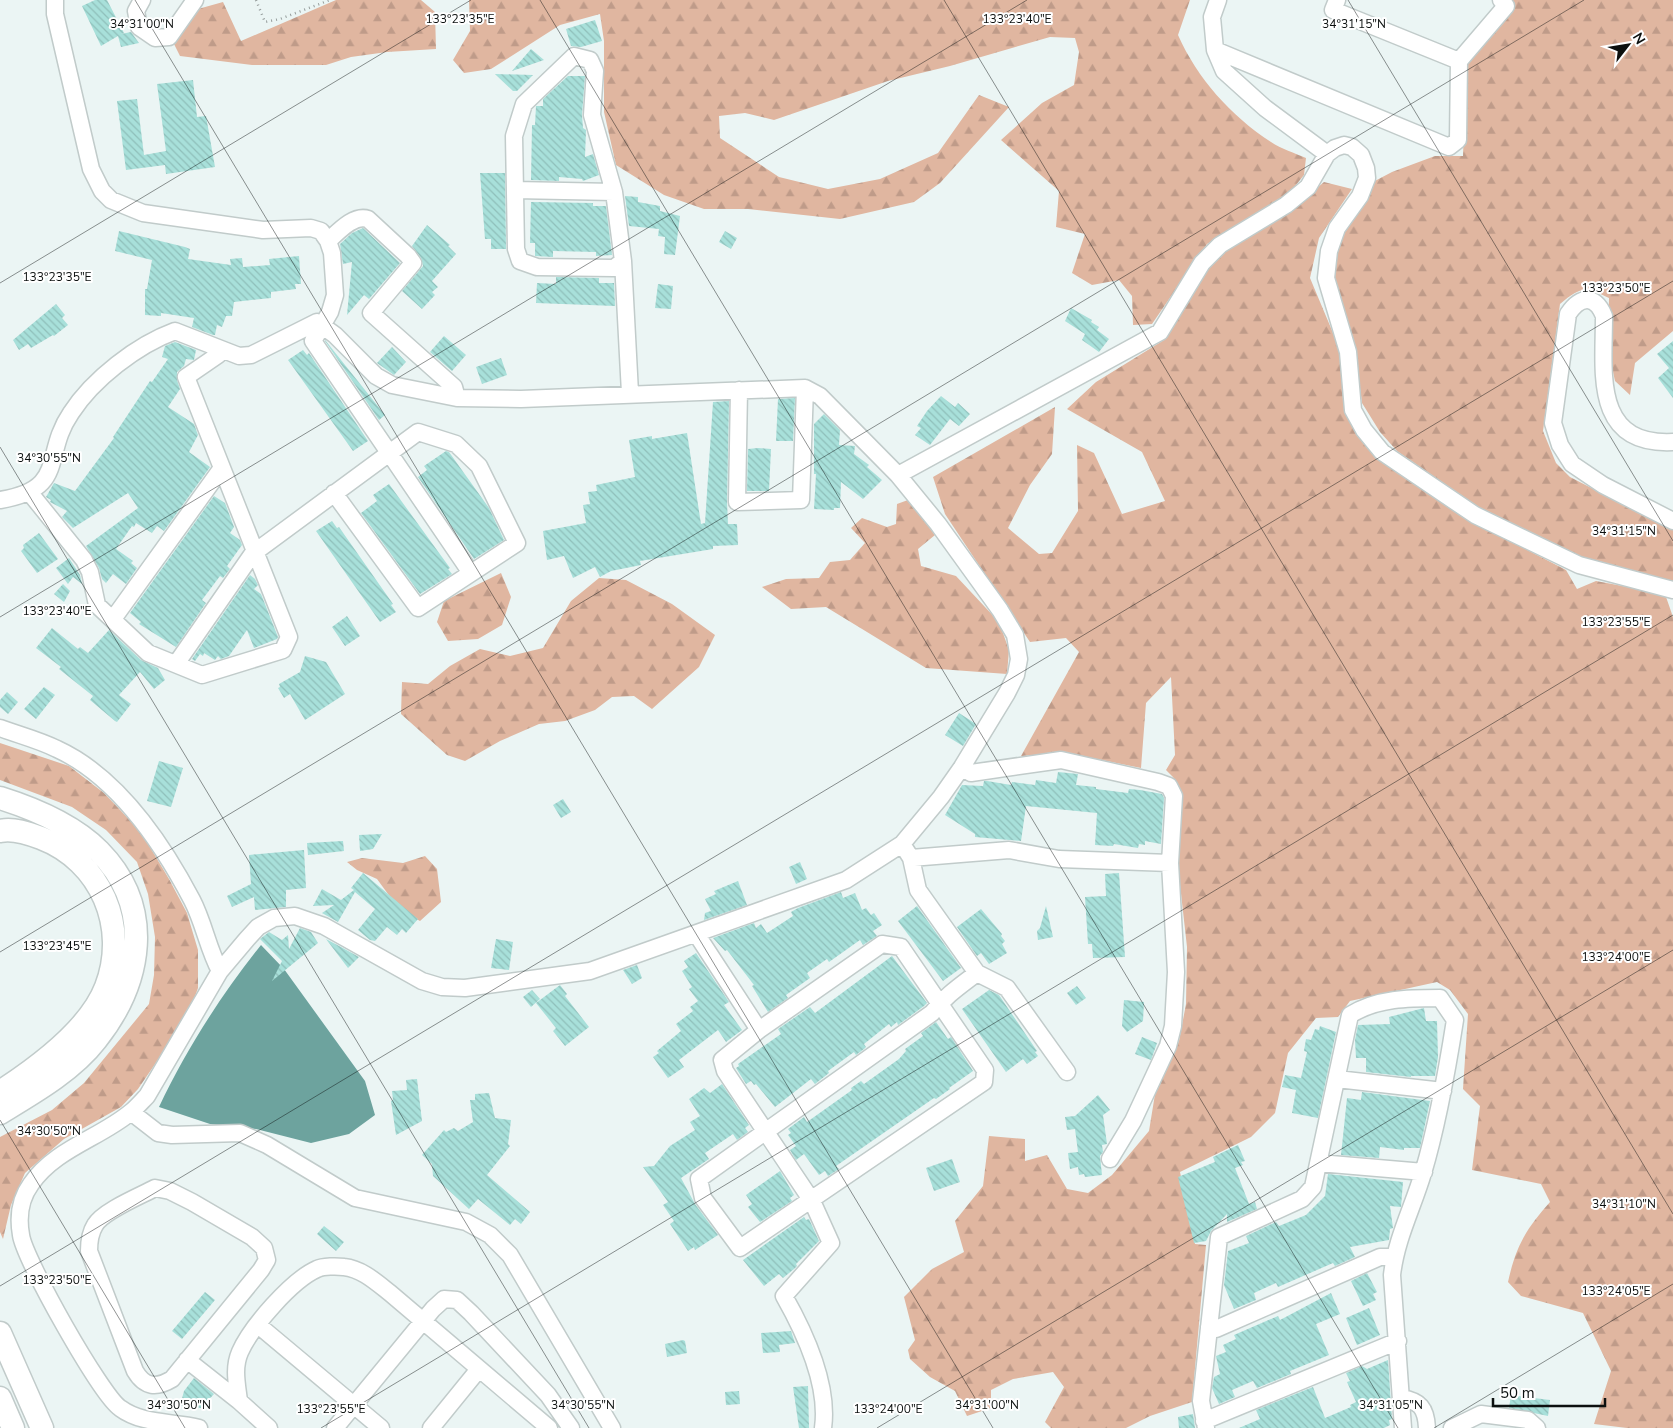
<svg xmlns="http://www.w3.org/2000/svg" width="1673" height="1428" font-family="'Nunito Sans',sans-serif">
	<defs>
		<pattern id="forest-firs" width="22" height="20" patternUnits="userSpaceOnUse" patternTransform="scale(1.25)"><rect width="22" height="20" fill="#e0b6a0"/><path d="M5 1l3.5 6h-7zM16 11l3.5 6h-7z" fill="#bf9b89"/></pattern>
		<pattern id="building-back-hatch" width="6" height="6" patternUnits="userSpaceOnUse" patternTransform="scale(1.25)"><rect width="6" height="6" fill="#a8e0da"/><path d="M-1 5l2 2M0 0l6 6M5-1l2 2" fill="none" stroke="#8fbfba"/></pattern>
	</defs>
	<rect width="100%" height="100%" fill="#ebf5f4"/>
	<path fill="url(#forest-firs)" d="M336 0H421L435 12 436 49 387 52 351 57 326 65H252L180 56 172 40 198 9 223 2 241 41Z
		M469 0H1190L1178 35C1197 78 1231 116 1271 142 1281 149 1295 153 1306 158L1304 175 1288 195 1207 244 1152 324 1133 325 1132 296 1119 280 1092 285 1072 273 1085 234 1056 227 1059 191 1001 140 1042 103 1074 85 1079 52 1075 38 1050 37 950 66 888 81 774 120 745 113 719 116 720 138 779 177 828 189 880 179 938 153 979 95 1009 107 940 183 914 202 840 219 748 209H704L664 195 616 165 604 112V41L600 14 560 25 491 69 464 73 453 60 470 31Z
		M1512 0H1673V331L1635 363 1630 395 1615 381 1608 349 1609 298C1585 286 1580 287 1560 304L1543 431 1556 463 1570 477 1673 530V583L1581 559 1495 519 1397 451 1380 432 1362 403 1354 344 1330 275 1343 226 1371 183 1392 172 1435 156H1463L1466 65Z
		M1324 182 1352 189 1319 238 1310 278 1341 352 1343 400 1353 424 1462 516 1566 570 1577 589 1596 581 1665 594 1673 617V1428H1627L1594 1424 1611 1371 1583 1313 1521 1296 1508 1282C1516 1246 1526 1229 1550 1202L1541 1184 1472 1170 1480 1106 1463 1089 1468 1014 1450 990 1437 982 1350 1001 1338 1017 1316 1018 1288 1053 1275 1113 1251 1137 1180 1172 1195 1244 1206 1245 1192 1402 1150 1416 1126 1428H1051L1045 1422 1064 1387 1053 1372 1013 1379 991 1390V1408L967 1416 955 1391 930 1377 910 1359 908 1350 915 1340 904 1297 932 1269 964 1252 955 1221 983 1186 989 1136 1025 1139V1161L1047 1155 1067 1189 1088 1193 1112 1175 1149 1131 1156 1088 1179 1041 1186 1004 1187 947 1178 867 1182 794 1173 777 1166 770 1175 755 1171 677 1146 703 1141 768 1067 753 1021 756 1079 652 1066 638 1030 642 945 514 933 477 1055 407 1052 454 1030 485 1008 528 1039 554 1052 553 1078 511 1077 445 1094 453 1122 514 1165 501 1142 452 1067 409 1096 382 1164 340 1213 258 1249 234 1287 214Z
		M908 500 935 535 918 549 921 566 956 576 999 622 1009 650 1007 674 926 668 826 607 791 609 762 587 786 579 819 578 830 562 850 560 865 543 851 528 862 518 887 527 896 524 897 504Z
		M501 573 511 597 502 625 478 639 448 641 437 622 444 601Z
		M599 578 626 580 672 604 715 635 699 667 652 709 634 696 612 697 595 710 565 721 539 724 500 741 465 761 447 755 401 714 402 682 428 684 450 666 480 649 510 656 543 648 571 601Z
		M0 743 69 766 104 793 141 832 169 879 187 913 198 950V988L188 1016 138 1089 121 1107 64 1139 25 1173 11 1205 3 1239 0 1232V1137L52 1110 84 1083 149 1004 154 975 155 937 148 894 137 862 106 830 72 807 0 780Z
		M425 856 437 869 441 902 420 921 399 909 377 879 357 870 347 862 362 858 403 863Z"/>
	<path fill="#6da39e" d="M261 945 284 969 365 1081 375 1115 349 1134 311 1143 256 1129 210 1124 159 1107C186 1050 221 995 261 945Z"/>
	<path fill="url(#building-back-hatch)" d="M95 0H107L124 33 121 34 131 32 139 43 121 47 118 36 101 46 82 6Z
		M595 20 602 41 581 47 571 46 566 29Z
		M531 49 544 60 512 71Z
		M495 74 533 75 517 91H513Z
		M568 76H585L582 115 583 128 586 130 585 157 593 154 599 175 583 181 582 179 559 177V181L531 180 532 125H535L536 106H543V99Z
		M193 80 197 117 206 116 215 167 166 174 165 165 126 170 117 101 137 99 144 155 166 151 157 84Z
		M480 173H505L506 249H491V239H485Z
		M625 196 638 197V202L660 206V211L680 216 675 255 664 254 665 237 658 236 659 229 629 226Z
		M531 202 593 203V206H606L612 255 596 256V252L553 251V257L535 256V243H530Z
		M427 225 450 245 448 246 456 254 432 281 438 287 432 292 435 295 422 309 402 291 423 266 421 258 412 246Z
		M363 228 400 263 369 299 364 295 347 315 352 262 343 264 340 244 352 233Z
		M119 231 185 247 190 249 188 259 231 265 230 259 242 258 243 267 270 265 269 259 299 256 301 284H295L296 289 271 292V298L234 302 232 316H226L222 327 217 325 215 335H213L192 327 194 318 161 313V316L145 315V289H147L152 260 115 251Z
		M725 231 737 238 731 249 719 242Z
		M556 277 599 278V283H614L615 306 536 303 537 283 556 284Z
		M658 284 673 286 671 309 655 308Z
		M56 304 65 315 62 318 68 325 54 336 53 335 31 348 28 344 19 350 13 340Z
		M1071 308 1092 320 1091 322 1099 327 1097 330 1109 339 1099 352 1082 340 1085 334 1065 321Z
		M444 336 466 355 452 371 430 352Z
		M325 340 385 415 379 420 325 341Z
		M1673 341V398L1658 378 1669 368 1657 354Z
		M175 342 196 350 194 360 186 359 184 366 177 372V380L180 389 168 407 194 424 198 435 189 452 210 467 164 531 157 526 152 533 136 523 134 527 132 526 116 549 133 561 131 563 137 568 126 584 113 574 106 583 102 579 99 568 86 546 138 508 128 493 73 528 62 517 67 511 50 502 51 500 46 497 54 483 75 491 114 438 113 437 150 381 152 382 168 359 162 357 165 346Z
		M392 347 406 362 394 375 377 363Z
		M303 350 307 355 309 353 368 441 353 451 288 360Z
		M501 358 507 375 482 384 476 367Z
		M941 396 955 407 958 403 970 414 959 426 950 419 930 445 915 435 921 428 917 426 927 411Z
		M795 398 793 441H776L778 399Z
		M729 401 727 502 728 524H737L738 545 713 546V549L640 561 641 565 611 571 600 577 595 567 573 578 564 556 547 560 543 531 586 523 583 505 590 504 588 492 597 491 596 485 635 477 629 440 652 436V439L687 433 701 524 705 523 713 402Z
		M824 414 840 430 839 445 855 446 854 454 869 465 867 467 882 480 863 499 841 482 840 508H834V510L814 509 816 474H814V424Z
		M758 448 771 449 769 491H747L748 449Z
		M446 451 449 452 489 508 504 540 474 559 418 477 427 470 424 466Z
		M389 484 450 568 448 569 452 574 420 594 361 513 377 501 373 495Z
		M214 496 225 503 234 527 230 533 240 540 242 545 227 566 230 569 223 578 220 576 202 600 206 603 176 647 139 624 141 622 130 613Z
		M332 521 337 528 339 527 393 604 391 605 396 612 380 622 316 531Z
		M39 533 58 559 37 573 21 551 24 548 23 545Z
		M69 558 80 575 82 584 73 577 68 584 56 568Z
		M250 575 255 579 258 585 254 589 261 594 278 637 277 639 254 648 247 630 229 656 221 659 218 656 215 660 204 653 203 656 200 654 195 661 192 659Z
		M63 584 70 591 64 602 54 594Z
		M347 616 360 636 345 646 332 627Z
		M52 628 78 649 80 647 88 653 109 630 141 660 158 668 165 680 154 689 140 672 119 695 131 704 117 722 115 721 90 700 93 696 59 669 61 667 36 648Z
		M305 656 326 662 345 694 305 720 290 694 284 698 278 688 280 687 279 684 300 672Z
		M44 687 55 695 36 719 24 709Z
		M7 692 18 702 8 714 0 707V700Z
		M959 713 976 724 963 746 945 735Z
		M159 761 183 768 171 807 147 801Z
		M1058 772 1078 774 1076 785 1096 787V789L1128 793 1129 789 1140 790 1162 794 1164 798 1161 844 1145 841V845L1139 844 1138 848 1114 844 1113 846 1095 845 1097 813 1026 806 1021 841 975 837V834L945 815 962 785 983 786 984 781H987L1011 785 1012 782 1035 785 1036 780 1056 783Z
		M563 799 571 812 561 818 553 805Z
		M382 834 373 849 360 851 359 835Z
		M343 841 344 851 308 855 307 843Z
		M304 850 306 888 286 890V907L255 910 254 897 232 907 227 896 251 884 249 855Z
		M800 862 807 879 796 884 789 867Z
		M363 873 418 919 406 933 402 929 397 935 387 927 375 941 370 940 358 930 375 909 355 892 338 922 322 913 334 905 313 906 322 889 341 900 354 890 351 888Z
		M1119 873 1125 957 1093 958 1092 944H1088L1085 897 1106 896 1105 874Z
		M738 881 747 905 704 920 705 913 711 911 705 899 716 894 714 891Z
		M841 892 843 898 855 893 862 910 866 908 871 915 874 913 882 925 873 931 877 936 863 945 860 940 829 962 827 959 807 973 810 978 786 995 788 998 768 1012 752 986 754 985 727 950 725 951 713 938 754 923 756 928 761 924 767 933 793 916 791 912 798 908Z
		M917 906 961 968 943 981 898 921Z
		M1046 906 1053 937 1038 940 1037 931 1040 928Z
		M981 909 1002 934 1001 936 1005 941 1002 944 1007 953 989 964 981 953 977 956 957 927Z
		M300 928 311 932 318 943 272 981 282 961 260 939 269 932 282 940 288 935 289 949Z
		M326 939 341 947 359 957 348 968Z
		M496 939 513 942 509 970 491 968Z
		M696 953 729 1002 724 1005 742 1030 726 1042 718 1030 679 1060 684 1067 668 1078 653 1057 659 1053 657 1051 681 1031 676 1024 693 1011 690 1007 698 1001 689 989 692 987 682 971 688 967 684 961Z
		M892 956 927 1003 924 1006 898 1025 897 1022 891 1027 889 1024 864 1044 866 1047 864 1049 856 1055 854 1052 828 1071 829 1073 815 1084 811 1079 775 1107 756 1084 754 1085 751 1081 746 1084 736 1068 739 1066 738 1064 781 1034 778 1029 810 1007 815 1013Z
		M637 965 642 978 632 984 623 970Z
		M560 985 567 994 565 996 589 1027 565 1046 553 1031 556 1028 536 1003Z
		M1077 986 1086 998 1076 1005 1067 993Z
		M532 990 540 999 531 1007 523 997Z
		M989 990 999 995 1037 1051 1035 1052 1038 1056 1027 1064 1023 1059 1006 1072 962 1009Z
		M1124 1000 1144 1002 1143 1021 1127 1032 1122 1026Z
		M1424 1008 1426 1021H1437L1438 1057 1435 1076H1411V1077L1366 1072V1058H1356L1355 1040 1358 1025 1390 1024 1389 1017Z
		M936 1022 948 1039 951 1037 973 1071 949 1088 950 1089 936 1099 934 1098 836 1166 839 1169 828 1176 825 1171 819 1175 804 1154 796 1160 790 1150 796 1146 788 1135 791 1133 788 1129 804 1117 807 1122 852 1090 851 1088 861 1081 864 1084 899 1059 906 1051 905 1049 923 1036 921 1033Z
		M1320 1026 1336 1032 1318 1118 1292 1113 1296 1090 1282 1087 1285 1075 1301 1078 1307 1052 1304 1051 1306 1039 1311 1040 1315 1029 1319 1030Z
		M1142 1037 1157 1043 1151 1060 1135 1054Z
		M417 1079 422 1121 396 1135 391 1101 393 1100 392 1091 407 1090 406 1080Z
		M722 1084 749 1125 745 1128 748 1132 737 1140 733 1134 705 1153 709 1159 681 1178 695 1204 718 1235 695 1250 694 1247 688 1251 670 1224 674 1221 663 1205 668 1202 643 1167 654 1166 670 1146 695 1130 690 1122 700 1116 689 1099 704 1088 710 1093Z
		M1362 1092 1430 1101 1420 1148H1404V1150L1380 1147 1379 1158 1341 1155 1347 1098 1361 1100Z
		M489 1093 495 1118 511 1120 508 1144 510 1146 487 1175 530 1212 521 1224 515 1219 510 1225 478 1199 469 1209 433 1176 432 1164 422 1155 444 1130 446 1132 454 1128 458 1131 473 1122 470 1100H475V1094Z
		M1098 1095 1110 1110 1103 1115 1107 1144 1102 1145 1103 1152 1100 1156 1102 1175 1085 1177 1084 1174 1079 1175 1078 1167 1070 1169 1068 1153 1078 1152 1075 1129 1067 1130 1065 1117 1075 1116Z
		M1238 1145 1245 1161 1241 1162 1243 1165 1235 1168 1249 1204 1255 1202 1257 1209 1227 1222V1214L1211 1231 1206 1241 1194 1243 1178 1177 1215 1162 1213 1157Z
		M952 1159 960 1182 934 1191 926 1168Z
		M780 1171 794 1195 790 1198 792 1201 760 1222 748 1207 752 1204 746 1195Z
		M1328 1174 1403 1182 1401 1207 1390 1206 1393 1228 1390 1229 1389 1240 1350 1247 1355 1257 1335 1266 1333 1263 1278 1287 1276 1283 1254 1293 1256 1300 1234 1309 1224 1285 1228 1251 1249 1243 1246 1236 1276 1222 1279 1226 1306 1215 1325 1196Z
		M804 1217 806 1220 809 1219 819 1241 796 1264 797 1266 794 1269 783 1278 779 1274 764 1286 743 1260Z
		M324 1226 344 1242 336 1251 317 1234Z
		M1367 1273 1377 1292 1373 1294 1376 1300 1363 1306 1351 1281Z
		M205 1292 215 1300 182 1339 172 1331Z
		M1331 1293 1340 1314 1316 1324 1329 1355 1290 1371 1291 1374 1257 1388 1253 1381 1232 1390 1235 1397 1219 1404 1212 1388 1214 1377 1220 1374 1216 1356 1226 1352 1223 1345 1236 1339 1234 1335 1278 1316 1280 1320Z
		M1369 1308 1380 1335 1357 1345 1346 1318Z
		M791 1331 795 1343 779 1345 780 1352 763 1353 761 1333Z
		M683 1340 685 1341 687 1353 667 1357 665 1344Z
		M1388 1360 1392 1419 1389 1420 1390 1425 1384 1428H1239L1260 1419 1256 1410 1313 1387 1325 1418 1351 1407 1350 1405 1356 1402 1347 1382 1350 1381 1346 1373 1362 1366 1367 1369Z
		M194 1378 214 1394 201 1408 180 1406 184 1391Z
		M808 1386 809 1428H799L793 1387Z
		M739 1391 740 1404 726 1405 725 1392Z
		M1511 1395 1550 1400 1548 1416 1509 1408Z
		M1193 1414 1195 1428H1179L1178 1417Z"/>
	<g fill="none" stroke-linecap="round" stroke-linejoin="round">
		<g stroke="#c1cbca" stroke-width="19">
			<path id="minor" d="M55 0V14L91 169 102 191 111 200 143 213 263 230 311 228 321 231 328 241 332 253 335 295 330 312 313 341 471 573
				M142 0 136 11 139 27 155 38 169 37 195 0
				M1218 0 1212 17 1215 50 1224 71 1265 108 1327 154
				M1215 50 1449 147 1458 140 1459 61 1333 10 1337 0
				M1459 61 1506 6 1501 0
				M515 190 614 192
				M328 241C338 232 354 214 368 219L408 256 413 263 371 313 454 387 457 398
				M623 261 614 268 537 267 520 261 516 249 514 136 524 104 574 56 590 60 595 71 592 115 614 192 623 261 630 393
				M739 390 737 502 801 500 805 388
				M1673 442C1592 446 1604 372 1604 316 1595 294 1580 296 1568 314L1553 423 1560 445 1572 464 1603 485 1673 521
				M898 475 1160 332 1202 263 1220 245 1286 205 1308 187 1327 154 1335 148 1344 145 1352 147 1361 155 1366 168 1367 178 1360 196 1337 228 1329 251 1326 278 1348 352 1353 410 1364 430 1382 452 1475 515 1579 565 1673 590
				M30 493 84 560 90 572 97 605 148 653 202 675 283 650 289 637 186 377 218 355 221 349
				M0 500C68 489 42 455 71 413 93 379 137 345 175 331L239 356 251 355 317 322 335 335 376 376 392 385 457 398 521 399 805 388 820 396 898 475 938 524 1000 610 1015 635 1019 659 1016 675 1007 693 962 767 941 797 902 844 846 880 590 971 465 988 442 987 422 981 324 926 295 916 274 918 258 927 247 939 220 971 147 1096C142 1101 137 1107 131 1112 100 1138 55 1149 31 1184 20 1199 18 1218 21 1235 24 1259 101 1395 120 1408 143 1425 173 1421 199 1428
				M113 619 219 472H223
				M176 664 251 556 255 552 418 432 456 444 479 466 517 543 418 608 334 493
				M0 728C19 735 39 740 57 749 118 777 162 843 192 900 204 923 208 949 220 971
				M962 767 971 773 1061 760 1158 782 1169 786 1174 796 1170 863 1176 972 1173 1026 1168 1046 1133 1121 1110 1159
				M902 844 911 858 1009 850 1059 859 1170 863
				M911 858 918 890 977 973
				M697 935 759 1030 722 1060 725 1071 812 1201 831 1243 784 1296C805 1333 829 1386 823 1428
				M759 1030 882 944 901 947 985 1070 984 1082 740 1248 703 1198 699 1179 932 1013C945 996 960 986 977 973L1007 988 1067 1072
				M1337 1079 1443 1091
				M131 1112 158 1133 172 1135 240 1133 267 1145 355 1198 466 1222 490 1235 510 1255 612 1428
				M1319 1163 1424 1172
				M155 1188 170 1191 192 1202 252 1237 264 1248 267 1260 261 1270 172 1379C157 1388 145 1388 135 1371L89 1251C89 1242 90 1233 95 1225 103 1211 140 1196 155 1188Z
				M258 1325 381 1428
				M1209 1327 1216 1329 1380 1257H1394
				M187 1360 239 1401
				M1401 1398C1420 1401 1426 1408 1427 1428
				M1204 1421 1398 1341
				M269 1428 239 1401C237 1384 233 1368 240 1352 251 1327 292 1280 317 1269 323 1266 337 1266 344 1267 362 1269 376 1282 390 1293L549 1428
				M335 1428 433 1309 444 1299 457 1300 471 1313 548 1395 571 1428
				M431 1428 479 1369
				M1206 1428 1201 1401 1219 1237 1302 1199 1313 1187 1350 1015C1377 998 1409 998 1440 998L1455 1020C1447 1071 1438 1123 1423 1173 1413 1207 1396 1239 1392 1275L1403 1428
				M1452 1428 1481 1414 1528 1420 1537 1428"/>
		</g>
		<g stroke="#c1cbca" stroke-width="25">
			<path id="highway" d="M0 798C35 809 73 825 99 851 155 908 142 982 96 1040 72 1071 33 1093 0 1113
				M0 831C13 828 28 833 41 838 101 861 129 927 106 987 90 1029 37 1068 0 1092
				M0 1333 42 1428
				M0 1398 13 1428"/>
		</g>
		<path stroke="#969d9c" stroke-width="2.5" stroke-dasharray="1 4" stroke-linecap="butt" d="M256 0 265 22 280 19 330 0"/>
		<use href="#minor" stroke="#fff" stroke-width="16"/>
		<use href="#highway" stroke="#fff" stroke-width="22"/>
	</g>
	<path fill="none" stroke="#0c100f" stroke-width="1" stroke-opacity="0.45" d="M135 0 993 1428M540 0 1398 1428M944 0 1673 1214M1348 0 1673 541M0 283 471 0M0 447 589 1428M0 617 1027 0M0 952 1584 0M0 1120 185 1428M0 1286 1673 281M321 1428 1673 615M877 1428 1673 950M1434 1428 1673 1284"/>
	<g font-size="12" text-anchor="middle" fill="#0c100f" stroke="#fff" stroke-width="4" stroke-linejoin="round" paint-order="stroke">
		<text x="1017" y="23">133°23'40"E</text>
		<text x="460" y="23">133°23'35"E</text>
		<text x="142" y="28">34°31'00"N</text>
		<text x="1354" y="28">34°31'15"N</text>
		<text x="57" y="281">133°23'35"E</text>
		<text x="1616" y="292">133°23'50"E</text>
		<text x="49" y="462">34°30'55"N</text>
		<text x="1624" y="535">34°31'15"N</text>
		<text x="57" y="615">133°23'40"E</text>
		<text x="1616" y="626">133°23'55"E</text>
		<text x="57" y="950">133°23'45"E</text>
		<text x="1616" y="961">133°24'00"E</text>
		<text x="49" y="1135">34°30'50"N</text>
		<text x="1624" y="1208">34°31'10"N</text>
		<text x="57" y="1284">133°23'50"E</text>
		<text x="1616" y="1295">133°24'05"E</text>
		<text x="179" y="1409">34°30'50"N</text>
		<text x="583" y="1409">34°30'55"N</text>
		<text x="987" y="1409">34°31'00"N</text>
		<text x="1391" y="1409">34°31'05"N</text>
		<text x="331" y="1413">133°23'55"E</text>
		<text x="888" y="1413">133°24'00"E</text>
	</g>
	<g transform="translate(1628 45) rotate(59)" stroke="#ffffff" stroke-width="4" paint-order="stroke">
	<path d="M0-4L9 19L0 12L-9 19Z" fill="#0c100f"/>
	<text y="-8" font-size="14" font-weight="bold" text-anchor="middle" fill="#0c100f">N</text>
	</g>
	<path d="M1493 1398v8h112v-8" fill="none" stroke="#0c100f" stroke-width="2.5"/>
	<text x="1500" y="1398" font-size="15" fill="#0c100f" stroke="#ffffff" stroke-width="4" paint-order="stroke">50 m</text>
</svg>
